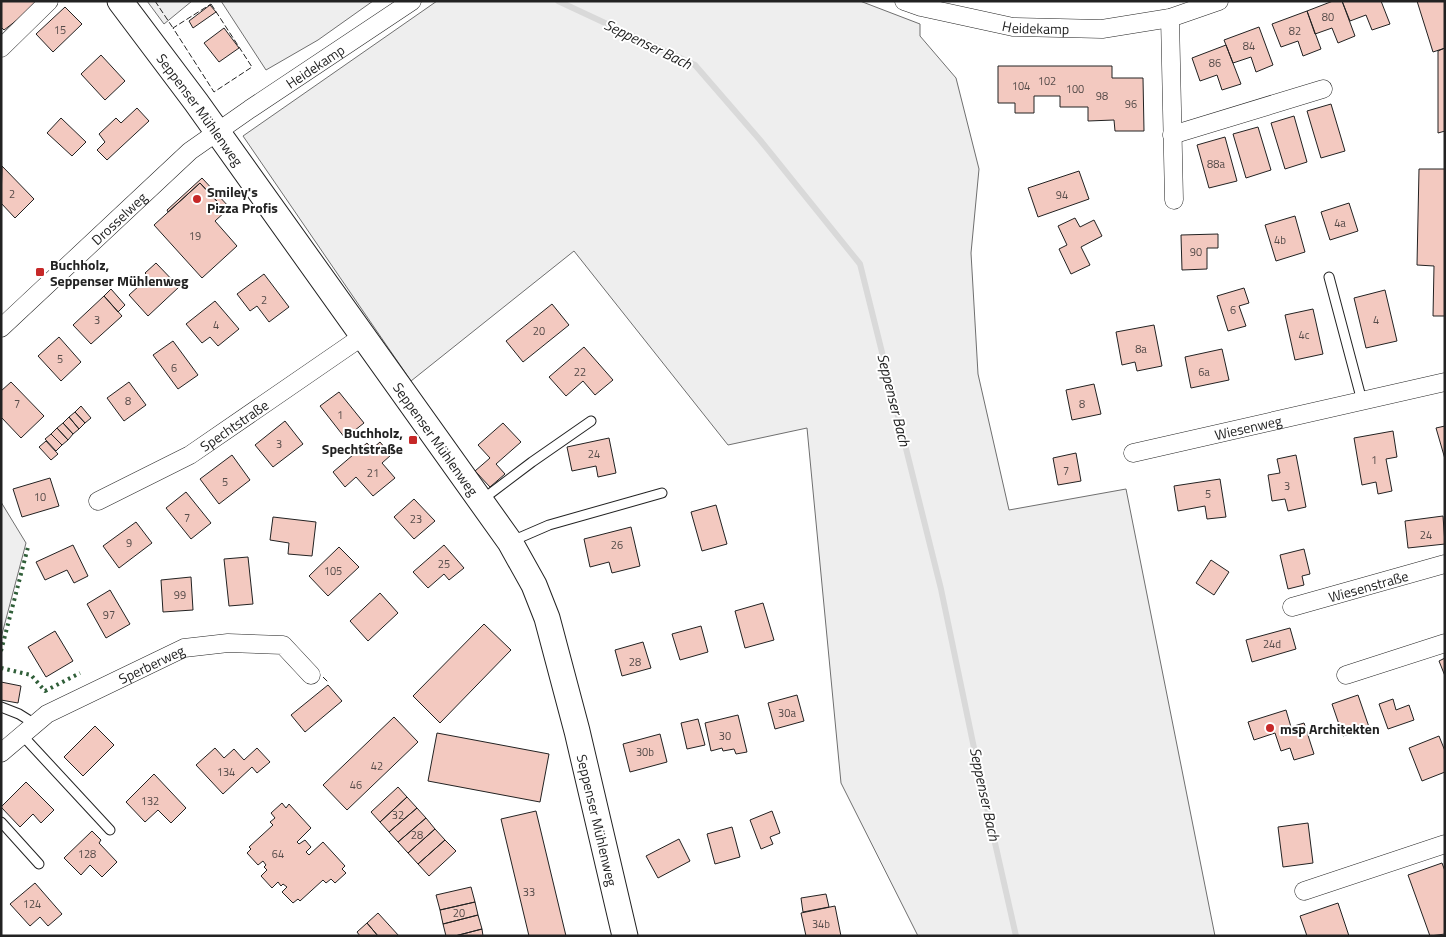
<svg xmlns="http://www.w3.org/2000/svg" width="1446" height="937" font-family="'Titillium Web',sans-serif">
	<rect width="100%" height="100%" fill="#fff"/>
	<path fill="#eee" stroke="#6f6f6f" d="M147 1H192L164 24Z
		M221 1H373L318 40 266 70Z
		M437 1H860L920 24V36L956 78 979 169 971 253 978 374 1009 510 1126 489 1215 936H918L841 783 807 428 728 445 574 251 411 381 243 136Z
		M1 502 26 543 1 638Z"/>
	<g fill="none" stroke-linecap="round" stroke-linejoin="round">
		<path stroke="#d9d9d9" stroke-width="6" d="M558 1 695 65 760 140 860 264 941 589 979 772 1016 936"/>
	</g>
	<path fill="#f3c9c0" stroke="#222" d="M1 1H42L4 30 1 27Z
		M1333 1H1342L1355 36 1338 43 1332 28 1315 34 1307 11Z
		M1342 1H1381L1390 24 1372 30 1366 15 1350 21Z
		M1417 1H1445V48L1433 52Z
		M210 5 216 12 193 28 189 21Z
		M65 7 82 24 53 52 36 34Z
		M1307 11 1321 49 1303 56 1298 41 1281 47 1272 24Z
		M1259 27 1273 65 1256 72 1251 57 1233 63 1224 40Z
		M224 28 239 48 219 62 204 43Z
		M1226 45 1241 84 1222 90 1217 75 1200 81 1192 58Z
		M1445 48V131L1438 133V51Z
		M101 55 125 81 105 100 81 74Z
		M998 66H1112V78H1143L1144 131H1115L1114 120 1088 121V107H1060V96H1034V113H1015V103H998Z
		M1331 104 1345 151 1321 158 1307 111Z
		M137 108 149 121 107 160 97 150 105 142 99 134 116 118 121 123Z
		M1294 116 1307 162 1285 169 1271 123Z
		M61 118 86 142 72 156 47 133Z
		M1258 127 1271 170 1246 178 1233 134Z
		M1225 137 1237 181 1209 188 1197 145Z
		M2 166 34 199 15 218 1 203Z
		M1419 169H1445V316H1433L1434 266 1417 265Z
		M1079 171 1089 199 1038 217 1028 188Z
		M202 178 230 208 226 211 200 183 168 212 167 210Z
		M200 183 226 211 215 221 237 246 202 278 154 225Z
		M1349 203 1358 231 1330 240 1321 212Z
		M1295 216 1305 252 1276 261 1265 225Z
		M1075 218 1080 227 1094 220 1102 236 1081 247 1090 265 1071 274 1059 249 1067 245 1058 226Z
		M1218 234V248H1207V269L1182 270 1181 235Z
		M156 263 179 287 148 316 129 295 149 277 145 273Z
		M264 274 289 307 269 322 257 306 250 311 237 294Z
		M1244 288 1249 303 1239 306 1246 326 1228 331 1217 296Z
		M111 289 125 305 118 312 104 296Z
		M1385 290 1397 341 1366 348 1354 298Z
		M104 296 122 316 91 344 73 325Z
		M215 301 239 329 218 346 210 337 202 343 186 324Z
		M552 304 569 325 523 362 506 341Z
		M1313 309 1323 354 1295 360 1285 315Z
		M1154 325 1162 366 1137 371 1135 362 1122 365 1116 332Z
		M59 337 81 362 61 381 38 356Z
		M173 341 198 375 178 389 153 355Z
		M584 347 613 380 595 395 583 381 566 396 549 377Z
		M1222 349 1229 380 1191 388 1185 357Z
		M11 382 44 416 21 438 1 417V391Z
		M129 382 146 405 124 421 107 398Z
		M1094 384 1101 414 1072 420 1066 390Z
		M339 392 364 423 345 438 320 406Z
		M81 406 91 418 85 423 75 412Z
		M75 412 85 423 79 429 69 417Z
		M69 417 79 429 73 434 63 423Z
		M285 421 303 444 273 467 255 445Z
		M63 423 73 434 68 440 57 428Z
		M503 423 521 442 496 464 505 474 490 487 475 471 490 458 478 445Z
		M1445 426V459L1436 428Z
		M57 428 68 440 62 445 51 434Z
		M1393 431 1397 457 1386 459 1392 491 1378 494 1376 482 1362 485 1354 438Z
		M51 434 62 445 56 451 45 439Z
		M609 438 616 473 598 477 596 466 572 471 567 447Z
		M46 441 58 454 51 460 39 447Z
		M380 442 391 455 382 463 395 478 373 496 356 477 345 487 333 472 367 443 372 449Z
		M1076 453 1081 481 1058 485 1053 458Z
		M232 455 250 480 219 504 200 479Z
		M1296 455 1306 507 1288 511 1285 499 1272 501 1268 475 1280 473 1277 459Z
		M50 478 59 506 22 517 13 489Z
		M1220 479 1226 517 1207 519 1205 506 1178 511 1174 486Z
		M186 492 211 523 191 539 166 508Z
		M414 499 435 521 414 539 394 517Z
		M716 505 727 544 702 551 691 512Z
		M1443 516 1445 544 1408 548 1405 521Z
		M273 517 316 522 312 556 288 554 289 543 270 540Z
		M136 522 152 543 119 568 103 546Z
		M631 527 640 566 612 573 609 562 590 567 584 539Z
		M73 545 88 576 74 583 67 570 45 580 36 562Z
		M444 545 464 568 449 580 444 574 428 588 413 572Z
		M339 547 359 567 328 596 309 576Z
		M1304 549 1310 574 1302 576 1304 585 1288 589 1280 555Z
		M248 557 253 604 229 606 224 559Z
		M1211 560 1229 572 1214 595 1196 583Z
		M191 577 193 610 163 612 161 580Z
		M110 590 130 624 106 638 87 604Z
		M380 593 398 613 368 641 350 621Z
		M763 603 774 640 745 648 735 611Z
		M484 624 511 650 440 723 413 696Z
		M701 626 708 652 680 660 672 634Z
		M1290 628 1296 649 1252 662 1246 640Z
		M55 631 73 661 46 677 28 647Z
		M643 642 651 668 622 676 615 650Z
		M1445 658V676L1439 661Z
		M1 682 21 686 18 703 1 700Z
		M328 685 342 701 305 732 291 715Z
		M797 695 804 721 775 729 768 703Z
		M1358 695 1369 727 1343 736 1332 704Z
		M1393 699 1396 710 1409 705 1414 720 1388 729 1379 704Z
		M1286 710 1291 727 1304 723 1314 754 1294 760 1290 748 1281 751 1275 733 1254 740 1248 722Z
		M738 715 747 752 736 754 734 749 723 751 722 748 711 751 705 723Z
		M394 717 418 742 347 810 323 785Z
		M698 719 705 745 687 749 681 723Z
		M95 726 114 745 83 776 64 757Z
		M437 733 549 754 540 802 428 781Z
		M660 734 667 762 630 772 623 744Z
		M1439 736 1445 751V772L1422 781 1409 748Z
		M215 748 224 758 234 749 244 760 257 748 270 762 257 773 252 767 223 794 196 765Z
		M154 774 186 808 171 823 158 810 145 822 126 802Z
		M26 782 54 810 41 823 33 814 20 827 1 807Z
		M398 787 407 797 380 822 371 812Z
		M407 797 417 808 389 832 380 822Z
		M282 803 286 808 289 804 311 828 297 842 299 844 305 840 311 847 306 852 309 855 323 842 345 866 342 869 346 873 335 883 331 879 326 883 323 880 300 901 298 899 293 903 282 892 287 887 283 884 281 886 278 882 272 888 261 876 267 870 264 867 266 865 263 861 258 865 247 853 251 849 249 847 273 825 270 822 275 818 271 813Z
		M417 808 426 818 398 842 389 832Z
		M536 811 566 936H529L501 819Z
		M772 811 780 833 770 837 773 844 761 849 750 820Z
		M426 818 435 829 408 853 398 842Z
		M1308 823 1313 863 1283 867 1278 827Z
		M732 827 740 857 715 864 707 834Z
		M435 829 445 840 418 864 408 853Z
		M92 831 101 840 99 843 117 862 102 877 90 865 81 875 64 858Z
		M679 839 690 861 658 878 646 856Z
		M445 840 456 851 429 876 418 864Z
		M1442 863 1445 871V934L1430 936 1408 875Z
		M35 883 62 914 48 926 40 917 30 926 10 904Z
		M471 887 475 902 440 910 436 895Z
		M826 894 829 907 803 912 801 898Z
		M475 902 478 915 443 924 440 910Z
		M1338 903 1349 936H1307L1300 916Z
		M835 906 841 936H806L801 913Z
		M378 913 399 936H378L367 923Z
		M478 915 482 929 455 936H446L443 924Z
		M367 923 378 936H360L357 932Z
		M482 929 483 936H455Z"/>
	<g fill="none" stroke-linecap="round" stroke-linejoin="round">
		<g stroke="#222" stroke-width="11">
			<path id="lane" d="M1329 277 1362 401
				M483 499 532 462 591 421
				M512 541 549 525 662 493
				M1 707 19 714 35 724
				M22 735 110 830
				M1 822 39 864"/>
		</g>
		<g stroke="#222" stroke-width="19">
			<g id="street">
				<path id="s1" d="M904 1 921 7 1013 27 1102 29 1170 18 1219 1"/>
				<path d="M1170 18 1174 200"/>
				<path d="M1 48 49 1"/>
				<path d="M1172 135 1323 89"/>
				<path id="s2" d="M1 328 190 151 250 109 412 1"/>
				<path id="s3" d="M1133 453 1445 382"/>
				<path id="s4" d="M98 501 190 455 363 336"/>
				<path id="s5" d="M1292 607 1445 564"/>
				<path d="M1346 675 1445 643"/>
				<path id="s6" d="M1 753 47 714 184 648 228 643 283 645 311 675"/>
				<path d="M1304 891 1445 844"/>
			</g>
		</g>
		<g stroke="#222" stroke-width="27">
			<g id="secondary">
				<path id="s7" d="M120 1 196 102 510 542 534 585 547 618 577 731 625 936"/>
			</g>
		</g>
		<use href="#lane" stroke="#fff" stroke-width="9"/>
		<use href="#street" stroke="#fff" stroke-width="18"/>
		<use href="#secondary" stroke="#fff" stroke-width="25"/>
		<path stroke="#2f5e38" stroke-width="4" stroke-dasharray="2.5 4" stroke-linecap="butt" d="M1 651 28 547
			M1 668 31 675 45 691 80 673"/>
		<path stroke="#222" stroke-width="1" stroke-dasharray="6 2.5" stroke-linecap="butt" d="M155 1 173 28
			M211 4 252 67 214 92 173 28Z
			M323 677 329 683"/>
	</g>
	<g fill="#c62828" stroke="#fff" stroke-width="2">
		<circle cx="197" cy="199" r="5"/>
		<rect x="35" y="267" width="10" height="10" rx="2.5"/>
		<rect x="408" y="435" width="10" height="10" rx="2.5"/>
		<circle cx="1270" cy="728" r="5"/>
	</g>
	<g text-anchor="middle" dominant-baseline="central" stroke-width="4" stroke-linejoin="round" paint-order="stroke">
		<g font-size="11" fill="#564c4a">
			<text x="1328" y="17">80</text>
			<text x="60" y="30">15</text>
			<text x="1295" y="31">82</text>
			<text x="1249" y="46">84</text>
			<text x="1215" y="63">86</text>
			<text x="1047" y="81">102</text>
			<text x="1021" y="86">104</text>
			<text x="1075" y="89">100</text>
			<text x="1102" y="96">98</text>
			<text x="1131" y="104">96</text>
			<text x="1216" y="164">88a</text>
			<text x="12" y="194">2</text>
			<text x="1062" y="195">94</text>
			<text x="1340" y="223">4a</text>
			<text x="195" y="236">19</text>
			<text x="1280" y="240">4b</text>
			<text x="1196" y="252">90</text>
			<text x="264" y="300">2</text>
			<text x="1233" y="310">6</text>
			<text x="97" y="320">3</text>
			<text x="1376" y="320">4</text>
			<text x="216" y="325">4</text>
			<text x="539" y="331">20</text>
			<text x="1304" y="335">4c</text>
			<text x="1141" y="349">8a</text>
			<text x="60" y="359">5</text>
			<text x="174" y="368">6</text>
			<text x="580" y="372">22</text>
			<text x="1204" y="372">6a</text>
			<text x="128" y="401">8</text>
			<text x="17" y="404">7</text>
			<text x="1082" y="404">8</text>
			<text x="340" y="415">1</text>
			<text x="279" y="444">3</text>
			<text x="594" y="454">24</text>
			<text x="1374" y="460">1</text>
			<text x="1066" y="471">7</text>
			<text x="373" y="473">21</text>
			<text x="225" y="482">5</text>
			<text x="1287" y="486">3</text>
			<text x="1208" y="494">5</text>
			<text x="40" y="497">10</text>
			<text x="187" y="518">7</text>
			<text x="416" y="519">23</text>
			<text x="1426" y="535">24</text>
			<text x="129" y="543">9</text>
			<text x="617" y="545">26</text>
			<text x="444" y="564">25</text>
			<text x="333" y="571">105</text>
			<text x="180" y="595">99</text>
			<text x="109" y="615">97</text>
			<text x="1272" y="644">24d</text>
			<text x="635" y="662">28</text>
			<text x="787" y="713">30a</text>
			<text x="725" y="736">30</text>
			<text x="645" y="752">30b</text>
			<text x="377" y="766">42</text>
			<text x="226" y="772">134</text>
			<text x="356" y="785">46</text>
			<text x="150" y="801">132</text>
			<text x="398" y="815">32</text>
			<text x="417" y="835">28</text>
			<text x="87" y="854">128</text>
			<text x="278" y="854">64</text>
			<text x="529" y="892">33</text>
			<text x="32" y="904">124</text>
			<text x="459" y="913">20</text>
			<text x="821" y="924">34b</text>
		</g>
		<g font-size="14" fill="#222" stroke="#fff">
			<text stroke="none"><textPath href="#s1" startOffset="135">Heidekamp</textPath></text>
			<text stroke="none"><textPath href="#s2" startOffset="410">Heidekamp</textPath></text>
			<text stroke="none"><textPath href="#s7" startOffset="135">Seppenser Mühlenweg</textPath></text>
			<text stroke="none"><textPath href="#s2" startOffset="161">Drosselweg</textPath></text>
			<text stroke="none"><textPath href="#s4" startOffset="156">Spechtstraße</textPath></text>
			<text stroke="none"><textPath href="#s3" startOffset="118">Wiesenweg</textPath></text>
			<text stroke="none"><textPath href="#s7" startOffset="540">Seppenser Mühlenweg</textPath></text>
			<text stroke="none"><textPath href="#s5" startOffset="79">Wiesenstraße</textPath></text>
			<text stroke="none"><textPath href="#s6" startOffset="176">Sperberweg</textPath></text>
			<text stroke="none"><textPath href="#s7" startOffset="960">Seppenser Mühlenweg</textPath></text>
		</g>
		<g font-size="14" font-weight="bold" fill="#222" stroke="#fff" text-anchor="start">
			<text x="207" y="191">Smiley's<tspan x="207" dy="16">Pizza Profis</tspan></text>
			<text x="50" y="264">Buchholz,<tspan x="50" dy="16">Seppenser Mühlenweg</tspan></text>
			<text x="403" y="432" text-anchor="end">Buchholz,<tspan x="403" dy="16">Spechtstraße</tspan></text>
			<text x="1280" y="728">msp Architekten</text>
		</g>
		<g font-size="15" font-style="italic" fill="#222" stroke="#fff">
			<text transform="translate(648 44) rotate(26)">Seppenser Bach</text>
			<text transform="translate(894 400) rotate(76)">Seppenser Bach</text>
			<text transform="translate(985 794) rotate(78)">Seppenser Bach</text>
		</g>
	</g>
	<rect width="1446" height="937" fill="none" stroke="#222222" stroke-width="5"/>
</svg>
